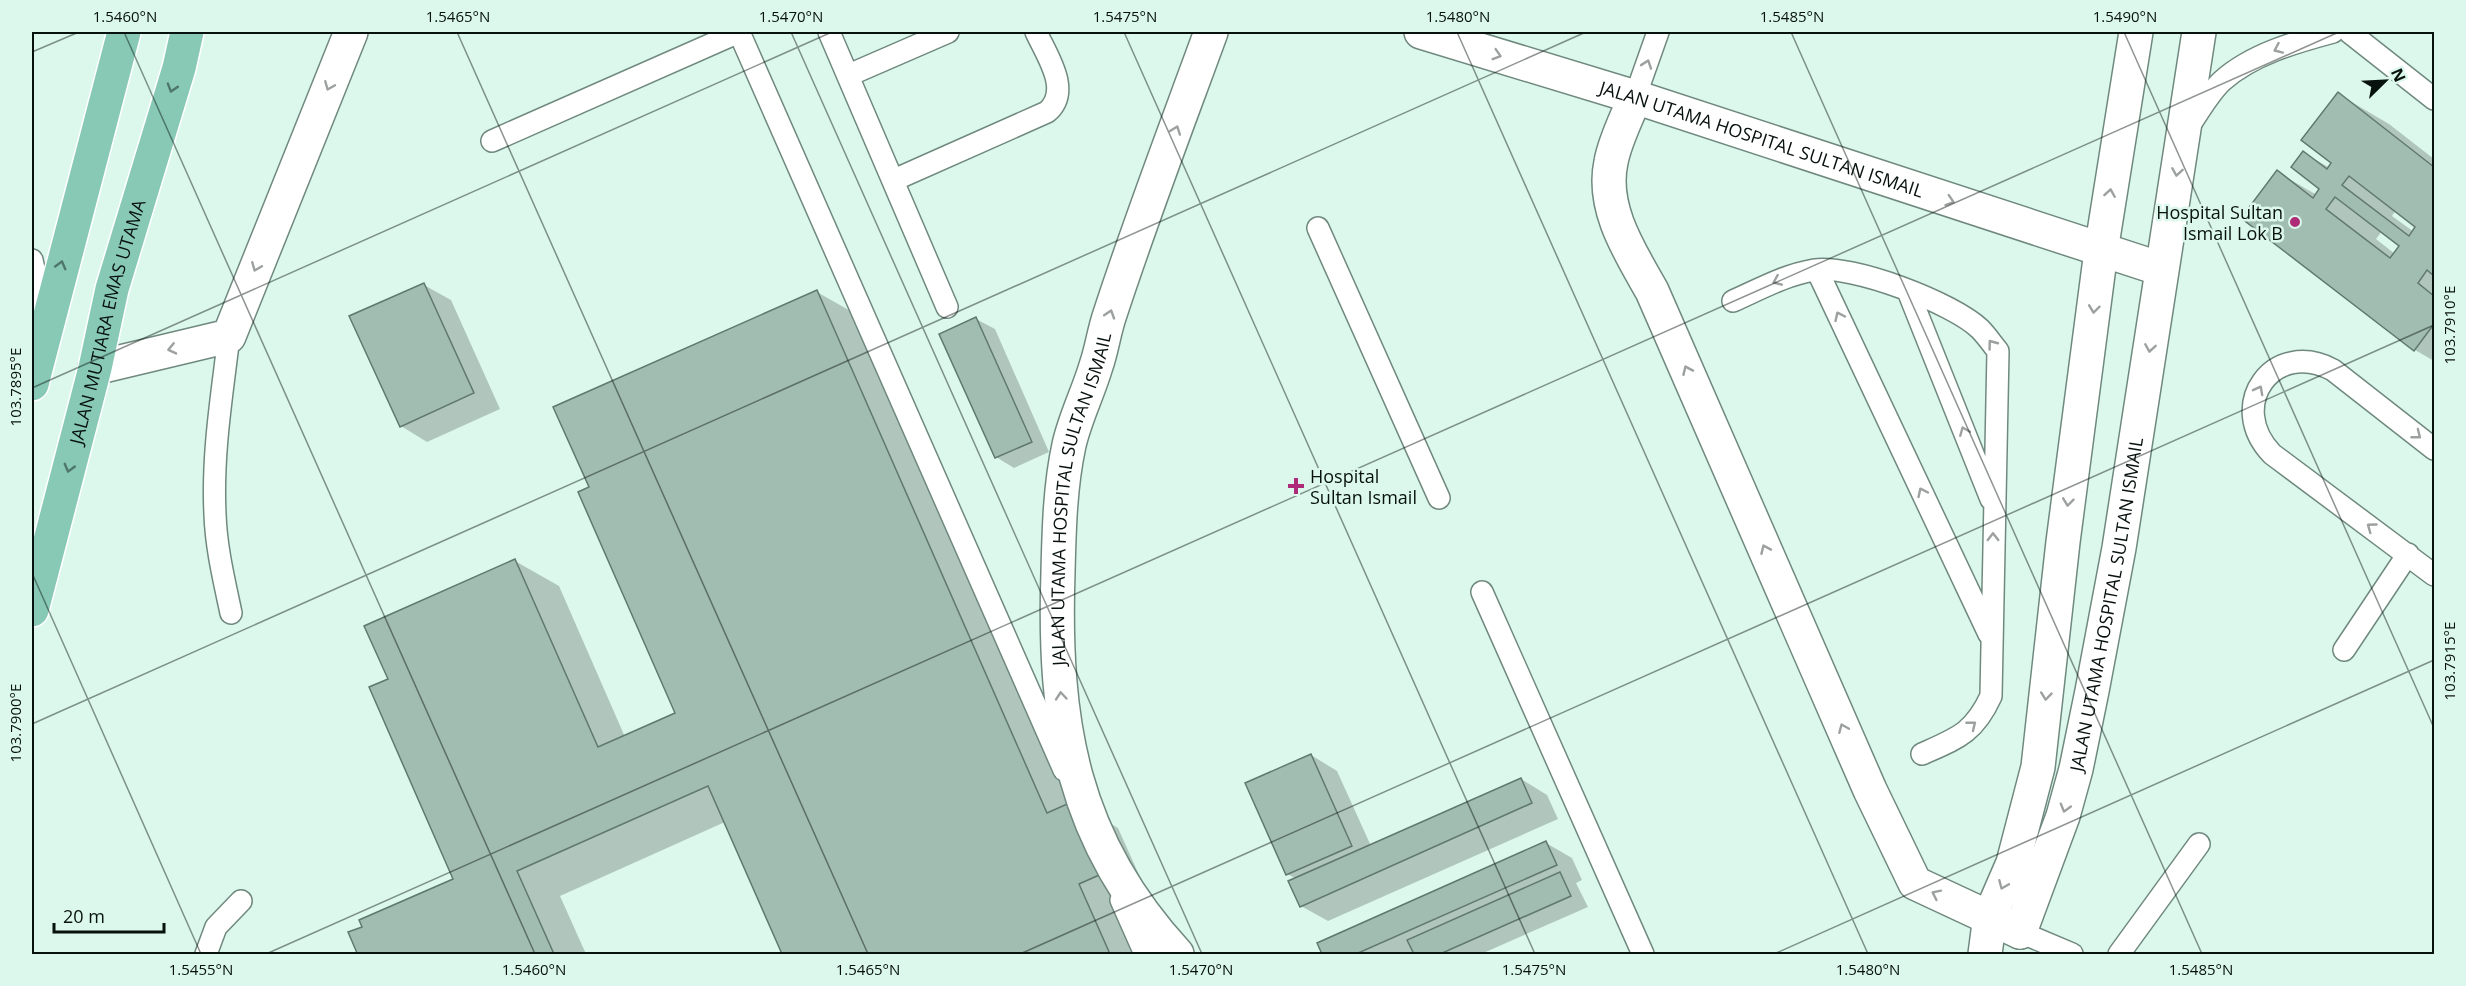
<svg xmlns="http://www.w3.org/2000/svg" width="2466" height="986" font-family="'Open Sans',sans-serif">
	<rect width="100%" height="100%" fill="#dcf8ed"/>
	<path fill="#0003" fill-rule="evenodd" d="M2338 94 2389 124 2434 159V361L2415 350 2243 218 2277 172 2317 195 2321 189 2304 153 2330 168 2333 163ZM2396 210 2417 227 2414 232 2392 216ZM2382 231 2401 246 2395 254 2376 239Z
		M424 285 451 300 500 409 427 442 401 426Z
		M817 292 861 317 1074 802 1118 828 1149 897 1141 954H784L725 822 560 896 586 954H357L364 927 455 880 390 680 515 561 559 586 625 737 677 714 591 488Z
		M976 319 995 329 1049 452 1014 468 996 457Z
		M1311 755 1337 771 1371 846 1521 779 1547 795 1558 819 1328 921 1301 906 1297 879 1287 874Z
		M1546 843 1572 858 1582 880 1576 883 1588 907 1481 954H1324L1319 944Z"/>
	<path fill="#a1bcb1" stroke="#60786f" stroke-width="1.5" fill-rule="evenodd" d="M2338 92 2434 167V276L2427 270 2418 283 2434 296V324L2414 351 2241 218 2277 170 2313 198 2319 189 2291 167 2303 151 2327 169 2331 163 2301 140ZM2349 176 2415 227 2409 236 2342 185ZM2335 197 2399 246 2390 258 2326 209Z
		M424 283 474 393 400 427 349 316Z
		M817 290 1047 813 1074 801 1106 872 1079 884 1110 954H782L708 786 517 871 554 954H354L357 953 348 932 362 927 359 920 453 879 369 687 388 679 364 626 515 559 598 747 675 713 578 492 589 487 553 407Z
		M976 317 1032 442 995 458 939 334Z
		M1311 754 1352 846 1286 875 1245 783Z
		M1521 778 1532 803 1300 907 1288 881Z
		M1546 841 1557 865 1356 954H1322L1317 943Z
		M1560 872 1571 896 1440 954H1414L1407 940Z"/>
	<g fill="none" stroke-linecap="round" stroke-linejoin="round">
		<g stroke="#70897f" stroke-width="24">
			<path id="service" d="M739 32 1064 770
				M829 32 947 307
				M2349 32 2434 99
				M849 75 948 32
				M1635 97 1658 32
				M2189 126C2199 112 2209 93 2222 81 2252 54 2296 42 2333 32
				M492 141 739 32
				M894 180 1047 112C1072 91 1047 56 1036 32
				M1318 228 1439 498
				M32 260 45 318
				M1817 270 1989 634
				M1908 291 1991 499
				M1733 301C1760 289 1785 275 1814 270 1852 264 1953 303 1980 329 1987 336 1992 344 1998 351L1991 696C1974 733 1958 738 1922 754
				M229 336C222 395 212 454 215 514 216 547 224 580 231 613
				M2434 449 2333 370C2274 338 2225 405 2272 454L2434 575
				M1482 592 1643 954
				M2344 650 2408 554
				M1121 900 1145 954
				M2020 932 2072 954
				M206 954 216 927 241 901
				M2119 954 2199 844"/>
		</g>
		<g stroke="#70897f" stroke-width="36">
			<g id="minor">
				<path id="s1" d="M1421 32 1635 97 2161 269"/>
				<path d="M1635 97C1627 118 1615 140 1611 162 1601 208 1630 252 1652 291L1870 790 1915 883 2020 932"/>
				<path d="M95 368 229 336 351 32"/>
				<path id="s2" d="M2020 932 2063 816 2076 769 2092 691 2119 548 2199 32"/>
				<path id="s3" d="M1177 954C1072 840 1053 723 1058 572 1059 531 1060 486 1069 445 1075 418 1088 393 1096 366 1102 349 1104 331 1110 314 1141 219 1177 125 1211 32"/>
				<path d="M1985 954 1990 916 2013 863 2038 767 2063 542 2101 251 2136 32"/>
			</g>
		</g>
		<g stroke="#fff" stroke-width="36">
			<g id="primary">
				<path d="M32 384 124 32"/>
				<path id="s4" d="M32 610 95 368 112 289 179 68 187 32"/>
			</g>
		</g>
		<use href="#service" stroke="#fff" stroke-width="21"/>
		<use href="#minor" stroke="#fff" stroke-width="33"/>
		<use href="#primary" stroke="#88c9b6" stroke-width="33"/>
	</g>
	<defs><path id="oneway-chevron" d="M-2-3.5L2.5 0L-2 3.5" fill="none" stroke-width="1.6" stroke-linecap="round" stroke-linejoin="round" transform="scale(1.5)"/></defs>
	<g stroke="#9ca09e">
		<use href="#oneway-chevron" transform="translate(2278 49) rotate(156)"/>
		<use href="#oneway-chevron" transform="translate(1497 55) rotate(17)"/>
		<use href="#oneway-chevron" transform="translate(1647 64) rotate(-71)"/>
		<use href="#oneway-chevron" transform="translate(329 86) rotate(112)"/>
		<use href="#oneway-chevron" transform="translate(1176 130) rotate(-70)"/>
		<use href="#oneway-chevron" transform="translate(2177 172) rotate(99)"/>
		<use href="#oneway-chevron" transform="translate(2110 193) rotate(-81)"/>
		<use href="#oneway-chevron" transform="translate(1950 201) rotate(18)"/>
		<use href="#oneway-chevron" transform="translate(256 267) rotate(112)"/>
		<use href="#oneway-chevron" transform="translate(1777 281) rotate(157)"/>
		<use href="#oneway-chevron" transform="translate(2094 309) rotate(97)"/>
		<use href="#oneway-chevron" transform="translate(1110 314) rotate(-72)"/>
		<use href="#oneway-chevron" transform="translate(1839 316) rotate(-115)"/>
		<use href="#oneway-chevron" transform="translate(1992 344) rotate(-127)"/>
		<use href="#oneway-chevron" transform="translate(2150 348) rotate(99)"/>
		<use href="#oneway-chevron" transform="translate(172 349) rotate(167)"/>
		<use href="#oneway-chevron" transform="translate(1687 370) rotate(-114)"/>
		<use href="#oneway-chevron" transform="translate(2259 390) rotate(-62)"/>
		<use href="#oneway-chevron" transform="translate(1964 431) rotate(-112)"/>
		<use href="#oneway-chevron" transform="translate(2417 435) rotate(38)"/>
		<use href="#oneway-chevron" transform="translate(1922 492) rotate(-115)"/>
		<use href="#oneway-chevron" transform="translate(2068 502) rotate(97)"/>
		<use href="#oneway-chevron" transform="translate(2371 527) rotate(-144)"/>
		<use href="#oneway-chevron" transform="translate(1993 537) rotate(-90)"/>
		<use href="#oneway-chevron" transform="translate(1765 549) rotate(-114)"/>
		<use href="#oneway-chevron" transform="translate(1061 696) rotate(-95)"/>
		<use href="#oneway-chevron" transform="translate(2046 696) rotate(96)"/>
		<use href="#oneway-chevron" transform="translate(1972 725) rotate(-39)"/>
		<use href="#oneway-chevron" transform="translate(1843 728) rotate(-113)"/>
		<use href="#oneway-chevron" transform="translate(2065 808) rotate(106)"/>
		<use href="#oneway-chevron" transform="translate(2003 885) rotate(113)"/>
		<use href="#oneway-chevron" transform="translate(1936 894) rotate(-154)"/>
	</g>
	<g stroke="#4e766a">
		<use href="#oneway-chevron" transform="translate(172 88) rotate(107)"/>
		<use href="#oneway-chevron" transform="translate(61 265) rotate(-75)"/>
		<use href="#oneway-chevron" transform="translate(69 468) rotate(105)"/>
	</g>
	<path fill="none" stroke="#07110d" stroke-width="1.5" stroke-opacity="0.45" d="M124 32 535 954M457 32 868 954M791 32 1202 954M1124 32 1535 954M1457 32 1868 954M1791 32 2202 954M2124 32 2434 728M32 52 79 32M32 388 832 32M32 573 201 954M32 724 1586 32M266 954 2339 32M1020 954 2434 325M1774 954 2434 660"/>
	<g fill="#ae2c77" stroke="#dcf8ed" stroke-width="2">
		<circle cx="2295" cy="222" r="6"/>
		<path d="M1293 477h6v6h6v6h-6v6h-6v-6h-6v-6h6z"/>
	</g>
	<g text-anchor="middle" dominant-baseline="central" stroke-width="5" stroke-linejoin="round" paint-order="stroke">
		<g font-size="18" fill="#07110d" stroke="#dcf8ed">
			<text stroke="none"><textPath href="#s1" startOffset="357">JALAN UTAMA HOSPITAL SULTAN ISMAIL</textPath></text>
			<text stroke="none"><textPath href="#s4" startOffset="298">JALAN MUTIARA EMAS UTAMA</textPath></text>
			<text stroke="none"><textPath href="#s3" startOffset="488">JALAN UTAMA HOSPITAL SULTAN ISMAIL</textPath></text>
			<text stroke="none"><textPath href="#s2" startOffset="340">JALAN UTAMA HOSPITAL SULTAN ISMAIL</textPath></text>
		</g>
		<g font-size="18" fill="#07110d" stroke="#dcf8ed" text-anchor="end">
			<text x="2283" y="212">Hospital Sultan<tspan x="2283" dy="21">Ismail Lok B</tspan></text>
			<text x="1310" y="476" text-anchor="start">Hospital<tspan x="1310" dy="21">Sultan Ismail</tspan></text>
		</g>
	</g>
	<rect width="2466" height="986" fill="none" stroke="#dcf8ed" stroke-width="66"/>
	<g transform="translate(2385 81) rotate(66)" stroke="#dcf8ed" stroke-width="4.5" paint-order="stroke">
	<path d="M0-4.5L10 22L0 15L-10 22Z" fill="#07110d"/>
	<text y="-9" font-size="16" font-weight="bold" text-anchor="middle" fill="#07110d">N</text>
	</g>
	<path d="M54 923v9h110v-9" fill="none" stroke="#07110d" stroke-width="3"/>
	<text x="63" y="923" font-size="18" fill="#07110d" stroke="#dcf8ed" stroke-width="4.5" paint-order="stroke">20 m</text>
	<rect x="33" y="33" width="2400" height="920" fill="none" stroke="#07110d" stroke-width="2"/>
	<g font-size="15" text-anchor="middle" fill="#07110d">
		<text x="125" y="22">1.5460°N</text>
		<text x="458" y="22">1.5465°N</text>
		<text x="791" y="22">1.5470°N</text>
		<text x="1125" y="22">1.5475°N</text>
		<text x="1458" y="22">1.5480°N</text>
		<text x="1792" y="22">1.5485°N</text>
		<text x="2125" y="22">1.5490°N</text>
		<text transform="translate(2450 325) rotate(-90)" y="5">103.7910°E</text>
		<text transform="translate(16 387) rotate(-90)" y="5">103.7895°E</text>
		<text transform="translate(2450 661) rotate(-90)" y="5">103.7915°E</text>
		<text transform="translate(16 723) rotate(-90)" y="5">103.7900°E</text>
		<text x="201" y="975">1.5455°N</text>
		<text x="534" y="975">1.5460°N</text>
		<text x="868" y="975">1.5465°N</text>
		<text x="1201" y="975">1.5470°N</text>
		<text x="1534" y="975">1.5475°N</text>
		<text x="1868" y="975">1.5480°N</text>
		<text x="2201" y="975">1.5485°N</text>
	</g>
</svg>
